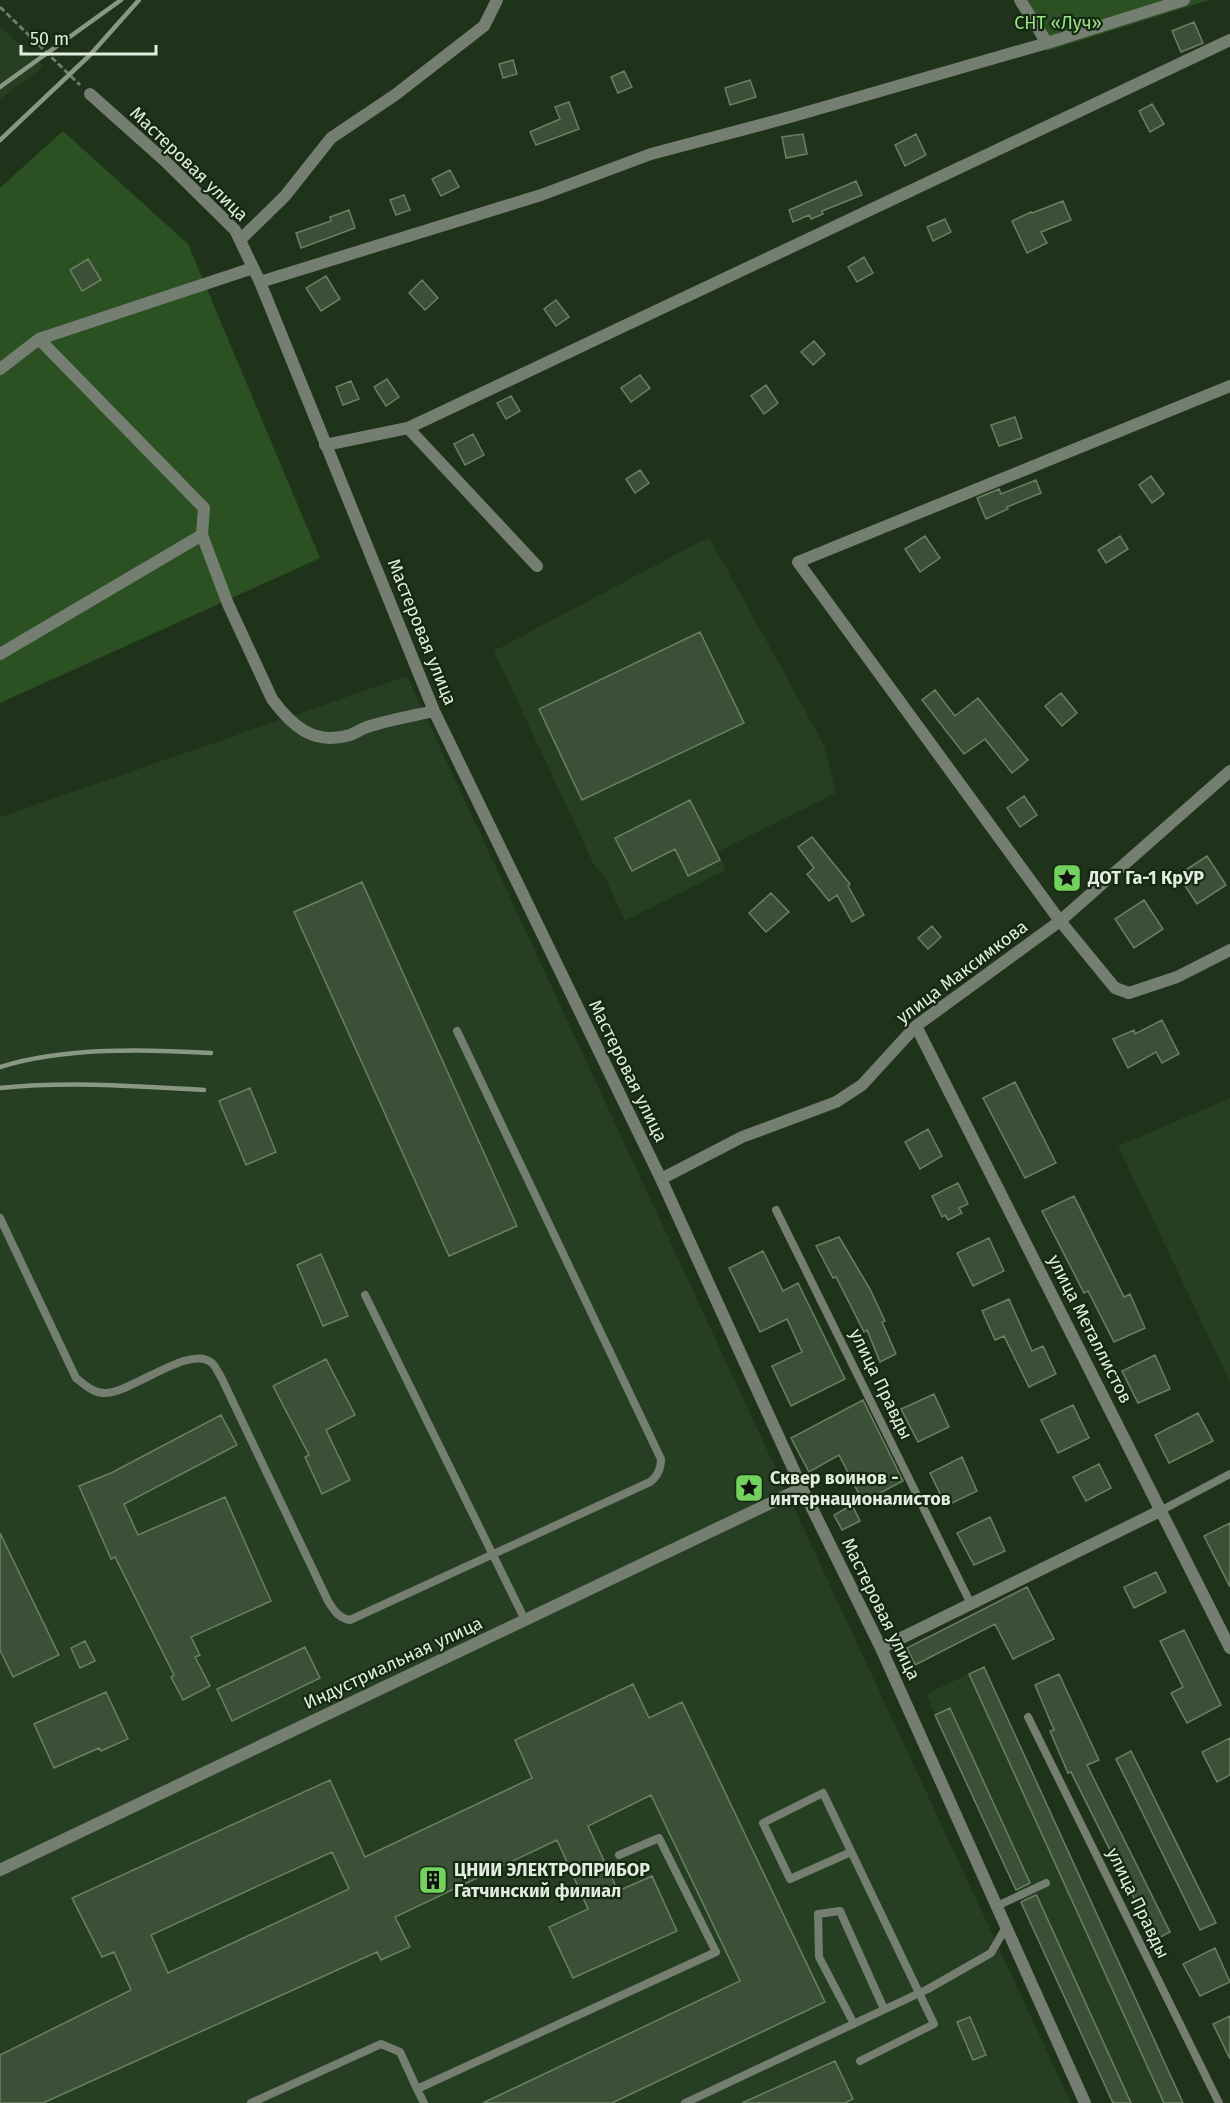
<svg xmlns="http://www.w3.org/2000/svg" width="1230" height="2103" font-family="'Fira Sans',sans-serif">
	<rect width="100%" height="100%" fill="#1f321a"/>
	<path fill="#263e21" d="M0 26 44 67 0 99Z
		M709 537 824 745 836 793 717 852 726 870 625 921 604 875 595 867 494 651Z
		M407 676 1071 2103H0V817Z
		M1230 1098V1382L1118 1146Z
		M984 1667 1183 2103H1113L926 1694Z"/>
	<path fill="#2b5123" d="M1014 0H1209L1047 51Z
		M63 131 188 244 320 558 0 703V188Z"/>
	<path fill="#3c5037" stroke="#6a8065" stroke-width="1.5" fill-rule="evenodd" d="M1194 22 1203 43 1181 52 1172 31Z
		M513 60 517 74 503 78 499 64Z
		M624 71 632 87 618 93 611 77Z
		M750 80 756 97 730 105 725 88Z
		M569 102 579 129 536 145 530 132 560 119 555 107Z
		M1152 104 1164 124 1150 132 1139 111Z
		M803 134 807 154 786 158 782 137Z
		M916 134 926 155 905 166 895 145Z
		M450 170 459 187 441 196 432 179Z
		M856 181 862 195 822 211 823 214 811 219 809 215 793 222 789 210Z
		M404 195 410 210 396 215 390 200Z
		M1063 201 1071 220 1041 232 1047 243 1027 253 1012 221 1031 212 1032 213Z
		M349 210 355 228 301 248 296 233 331 221 330 217Z
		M945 219 951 232 933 241 927 227Z
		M864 257 873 273 857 282 848 267Z
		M88 259 101 280 82 291 70 270Z
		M326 276 340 299 321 311 306 288Z
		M422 280 438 298 425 310 409 293Z
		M556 300 569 317 556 326 544 309Z
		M814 341 825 354 813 365 801 352Z
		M640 375 650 388 631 402 621 388Z
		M387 379 399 397 386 406 374 387Z
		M351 381 359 399 343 405 336 387Z
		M766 385 778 403 764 414 751 396Z
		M511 396 520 411 506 419 497 403Z
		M1015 417 1022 438 999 446 991 425Z
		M473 434 484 455 465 465 454 444Z
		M640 470 649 483 635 493 626 479Z
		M1151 476 1164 494 1152 503 1139 485Z
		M1036 480 1041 493 1007 507 1008 509 986 519 977 498 999 489 1001 494Z
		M925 536 940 558 920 572 905 549Z
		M1120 536 1128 549 1106 563 1098 550Z
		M700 632 744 723 582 800 539 709Z
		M935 690 955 716 978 698 1028 760 1012 773 985 739 964 754 922 700Z
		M1061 693 1077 713 1062 726 1045 706Z
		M1024 796 1037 815 1020 827 1007 808Z
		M690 800 720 860 688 876 675 849 632 871 615 838Z
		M812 837 850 884 848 886 864 915 852 922 837 895 829 901 807 874 814 868 798 847Z
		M1207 856 1226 885 1197 904 1178 875Z
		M362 882 517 1226 449 1256 294 912Z
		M771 893 789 912 766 932 749 913Z
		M1144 900 1163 929 1134 948 1115 919Z
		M932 926 941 937 928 949 918 938Z
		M1162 1020 1179 1054 1162 1063 1156 1052 1128 1068 1113 1039 1134 1030 1135 1034Z
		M1015 1082 1056 1163 1025 1178 983 1098Z
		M250 1088 276 1152 246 1165 219 1101Z
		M928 1129 942 1156 920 1169 905 1142Z
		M958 1183 968 1204 959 1208 962 1213 948 1220 945 1215 942 1217 932 1196Z
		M1074 1196 1124 1297 1130 1294 1145 1328 1114 1342 1088 1291 1084 1293 1042 1211Z
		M839 1237 870 1289 885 1321 882 1322 896 1354 880 1362 867 1330 864 1332 836 1277 833 1278 816 1246Z
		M989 1238 1004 1271 973 1286 957 1253Z
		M763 1251 783 1291 798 1283 845 1379 791 1406 772 1366 802 1352 787 1319 760 1332 729 1268Z
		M321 1254 348 1316 323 1326 297 1265Z
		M1009 1299 1032 1351 1043 1346 1056 1374 1029 1387 1004 1336 995 1340 982 1311Z
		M1155 1355 1170 1389 1138 1403 1122 1371Z
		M326 1359 355 1415 326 1430 350 1480 322 1494 305 1457 309 1455 273 1386Z
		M934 1394 949 1427 918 1442 901 1409Z
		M863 1400 903 1481 863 1502 839 1455 809 1472 791 1438Z
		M1073 1405 1089 1438 1058 1453 1041 1420Z
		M1198 1413 1213 1441 1169 1463 1155 1435Z
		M221 1415 237 1445 124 1504 138 1535 225 1497 271 1601 191 1637 200 1655 195 1657 210 1686 183 1700 171 1677 174 1675 115 1557 111 1559 79 1486 111 1473Z
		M962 1457 977 1491 946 1506 930 1473Z
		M1099 1464 1111 1488 1086 1501 1073 1477Z
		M852 1505 860 1521 842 1530 834 1515Z
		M990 1517 1005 1551 974 1565 957 1533Z
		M1230 1523V1587L1204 1536Z
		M0 1533 59 1655 13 1677 0 1650Z
		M1156 1572 1166 1592 1134 1608 1124 1587Z
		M1027 1587 1054 1639 1013 1659 995 1624 915 1665 907 1648Z
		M1184 1630 1221 1705 1187 1723 1171 1693 1183 1687 1160 1641Z
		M85 1641 95 1661 80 1668 71 1648Z
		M305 1647 320 1678 232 1721 217 1689Z
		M984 1667 1183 2103H1164L969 1674Z
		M1059 1674 1099 1760 1087 1765 1170 1932 1155 1940 1071 1772 1068 1773 1050 1731 1054 1730 1035 1685Z
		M633 1684 649 1718 682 1702 825 2002 612 2103H483L740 1981 651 1795 588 1826 618 1891 652 1876 677 1931 573 1978 549 1927 588 1909 557 1840 395 1917 410 1947 381 1960 377 1952 43 2103H0V2055L131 1990 114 1952 102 1957 72 1898 330 1780 365 1857 532 1778 515 1740ZM332 1852 349 1889 168 1973 151 1935Z
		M106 1692 128 1739 101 1751 99 1748 54 1768 34 1724Z
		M950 1708 1030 1883 1016 1890 935 1715Z
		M1230 1738V1775L1217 1782 1202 1752Z
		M1131 1751 1216 1923 1200 1930 1116 1759Z
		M1036 1895 1037 1896 1131 2103H1113L1021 1902Z
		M1215 1948 1230 1982 1200 1996 1183 1964Z
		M1230 2016V2059L1213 2024Z
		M970 2017 986 2055 973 2060 957 2022Z
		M835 2061 853 2099 845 2103H742Z"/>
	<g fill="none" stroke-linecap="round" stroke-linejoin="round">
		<path stroke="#6e7e6a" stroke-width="3" stroke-dasharray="6 3" stroke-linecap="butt" d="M0 7 80 85"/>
		<path stroke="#747e71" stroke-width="8" d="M776 1210 971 1604
			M0 1218 76 1378C84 1384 93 1393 104 1393 131 1394 190 1343 212 1363 216 1367 219 1374 222 1379L328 1601C334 1611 339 1618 350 1620L650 1482C658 1476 661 1469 661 1459L457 1031
			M365 1295 525 1620
			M1162 1510 1230 1474
			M1028 1717 1219 2103
			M851 1852 790 1879 763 1823 823 1793 934 2024 860 2061
			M997 1906 1046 1883
			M854 2024 819 1957 818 1914 840 1911 884 2009
			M251 2103 381 2044 400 2052 417 2089
			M424 2103 417 2089 716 1952 659 1838 619 1855
			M685 2103 928 1989 991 1953 1006 1927"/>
		<path stroke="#747e71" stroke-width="12" d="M1020 0 1047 43
			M90 94 165 161 235 230 260 282 434 711 661 1179 802 1488 881 1648 1085 2103
			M240 240 285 196 331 138 395 95 484 26 497 0
			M260 282 541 195 651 154 790 117 1047 43 1184 0
			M0 369 39 339 253 268
			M1230 386 798 562 1060 921 1115 988 1129 993 1177 977 1230 950
			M325 445 408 428
			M202 535 228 604 272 699C292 726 314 746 350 735 356 733 361 729 367 727 388 720 412 716 434 711
			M537 566 408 428 1230 40
			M0 654 202 535 204 508 39 339
			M916 1026 1230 1648
			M661 1179 742 1137 836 1102 862 1085 916 1026 1060 921 1230 771
			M881 1648 1162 1510
			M0 1870 802 1488"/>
		<path stroke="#899885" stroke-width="4.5" d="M0 87 121 0
			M0 140 90 55 139 0
			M0 1067C64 1047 145 1049 211 1053
			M0 1088C68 1081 136 1086 204 1090"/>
	</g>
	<defs>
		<g id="sight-square" transform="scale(1.5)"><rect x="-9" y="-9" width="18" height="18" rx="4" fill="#73d25d" stroke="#152811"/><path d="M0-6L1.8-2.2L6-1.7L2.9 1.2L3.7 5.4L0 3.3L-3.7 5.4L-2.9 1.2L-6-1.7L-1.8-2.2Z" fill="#111"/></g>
		<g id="building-square" transform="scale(1.5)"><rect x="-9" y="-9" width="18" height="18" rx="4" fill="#73d25d" stroke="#152811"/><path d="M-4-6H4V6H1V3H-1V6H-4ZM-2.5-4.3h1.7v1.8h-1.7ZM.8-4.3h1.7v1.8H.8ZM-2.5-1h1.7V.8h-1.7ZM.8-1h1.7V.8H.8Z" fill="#111"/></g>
	</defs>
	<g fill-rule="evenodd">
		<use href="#sight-square" x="1067" y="878"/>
		<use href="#sight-square" x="749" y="1488"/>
		<use href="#building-square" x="433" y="1880"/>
	</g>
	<g text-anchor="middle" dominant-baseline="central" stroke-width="4.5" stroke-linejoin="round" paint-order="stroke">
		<g font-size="18" fill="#9de18d" stroke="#152811">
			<text x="1058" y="23">СНТ «Луч»</text>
		</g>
		<g font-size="18" fill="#e1edde" stroke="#152811">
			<text transform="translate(189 164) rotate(44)">Мастеровая улица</text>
			<text transform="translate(422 632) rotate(68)">Мастеровая улица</text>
			<text transform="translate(962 972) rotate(-37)">улица Максимкова</text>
			<text transform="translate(628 1071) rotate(64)">Мастеровая улица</text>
			<text transform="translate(1090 1329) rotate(63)">улица Металлистов</text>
			<text transform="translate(881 1384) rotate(64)">улица Правды</text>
			<text transform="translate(881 1609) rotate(64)">Мастеровая улица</text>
			<text transform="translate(393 1663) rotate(-25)">Индустриальная улица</text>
			<text transform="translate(1138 1903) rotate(64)">улица Правды</text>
		</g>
		<g font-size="18" font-weight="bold" fill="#e1edde" stroke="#152811" text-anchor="start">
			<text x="1088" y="878">ДОТ Га-1 КрУР</text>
			<text x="770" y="1478">Сквер воинов -<tspan x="770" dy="21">интернационалистов</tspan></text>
			<text x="454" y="1870">ЦНИИ ЭЛЕКТРОПРИБОР<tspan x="454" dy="21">Гатчинский филиал</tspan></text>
		</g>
	</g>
	<path d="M21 45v9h135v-9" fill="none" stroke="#e1edde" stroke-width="3"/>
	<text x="30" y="45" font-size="18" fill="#e1edde" stroke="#152811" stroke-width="4.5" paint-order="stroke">50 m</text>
</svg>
